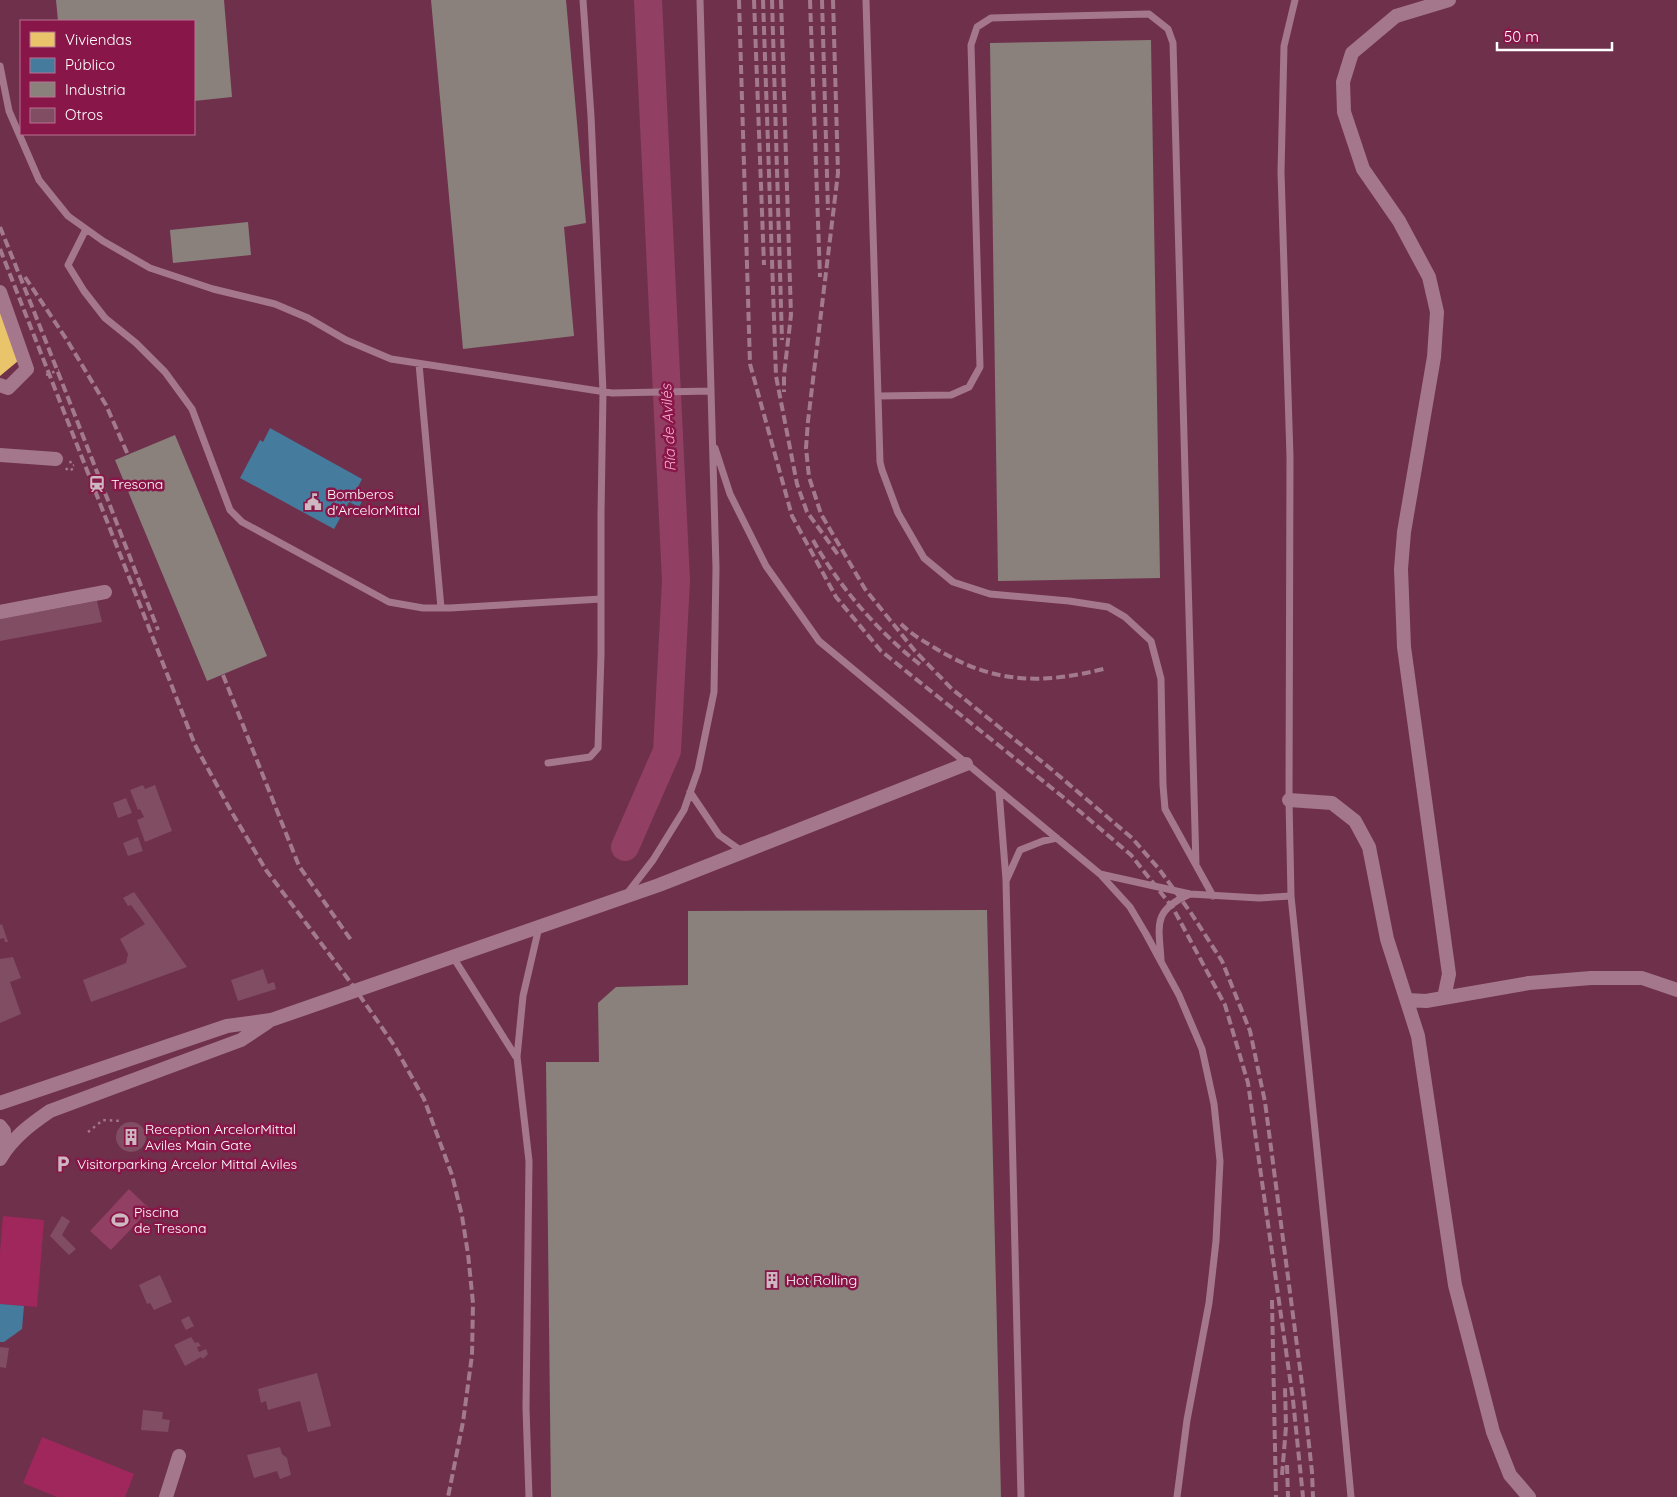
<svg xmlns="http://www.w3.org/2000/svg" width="1677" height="1497" font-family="Quicksand,sans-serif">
	<rect width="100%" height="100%" fill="#6f304c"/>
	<path fill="#9f275c" d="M3 1216 44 1220 37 1307 0 1304V1252Z
		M42 1437 134 1474 125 1497H57L23 1483Z"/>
	<path fill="#913f63" d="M129 1189 150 1209 111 1250 90 1231Z"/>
	<path fill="#e9c46a" d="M0 311 18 361 0 376Z"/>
	<path fill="#457b9d" d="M270 428 362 479 358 487 367 492 359 507 349 502 334 529 240 478 260 440 263 442Z
		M0 1304 24 1306 22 1329 4 1342H0Z"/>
	<path fill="#8a817c" d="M56 0H224L232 97 194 101V21H58Z
		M431 0H566L586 223 564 227 574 336 463 349Z
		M1151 40 1160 578 998 581 990 43Z
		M248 222 251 255 173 263 170 230Z
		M175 435 267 656 207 681 115 460Z
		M987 910 1001 1497H551L546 1062H599L598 1003 616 987 688 985V911Z"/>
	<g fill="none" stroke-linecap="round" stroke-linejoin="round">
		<path stroke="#913f63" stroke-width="28" d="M625 847 667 751 676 581 648 0"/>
	</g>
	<path fill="#804d63" d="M97 601 102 622 0 641V619Z
		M143 785 145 789 155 785 172 831 145 842 137 820 144 817 140 809 138 810 130 790Z
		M126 798 132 813 118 818 113 803Z
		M138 837 143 851 128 856 123 843Z
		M134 892 187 967 91 1002 83 980 126 963 128 954 120 939 145 924 131 905 128 906 123 898Z
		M2 924 8 942H5L4 938 0 939V925Z
		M13 957 21 978 10 982 21 1014 0 1023V959Z
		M263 969 268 984 274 982 276 989 238 1001 231 980Z
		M116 1137a15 15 0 1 1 30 0a15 15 0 1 1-30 0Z
		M62 1216 70 1221 62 1235 76 1249 69 1255 50 1236Z
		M160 1275 172 1302 154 1310 150 1303 147 1304 139 1285Z
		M189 1316 194 1326 186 1330 181 1320Z
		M191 1337 195 1343 198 1342 201 1346 197 1347 199 1352 206 1349 208 1354 203 1359 201 1357 185 1366 174 1345Z
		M0 1347 9 1348 6 1368 0 1367Z
		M317 1373 331 1426 308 1432 300 1401 268 1410 266 1401 261 1403 258 1389Z
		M143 1410 163 1412 162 1419 170 1420 168 1432 141 1430Z
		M280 1447 282 1454 287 1458 291 1475 280 1479 277 1471 254 1478 247 1455Z"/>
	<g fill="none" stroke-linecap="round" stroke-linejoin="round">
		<path stroke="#a4778c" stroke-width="2.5" stroke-dasharray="2.5 4" stroke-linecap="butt" d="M46 375 59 370
			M70 461 72 466 74 465
			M66 468 68 471 75 468
			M88 1132 103 1120 122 1121"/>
		<path stroke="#a4778c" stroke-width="7" d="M866 0 880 462 882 470 898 513 924 558 953 582 990 594 1069 601 1108 607 1125 617 1151 641 1161 679 1163 785 1165 809 1213 896
			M1295 0 1284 46 1281 172 1290 457 1289 800 1291 896 1334 1316 1351 1497
			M0 66 9 111 39 180 68 216 103 241 150 268 213 289 275 304 308 318 346 340 391 359 612 393 711 391
			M86 229 68 265 84 291 105 318 136 343 165 372 192 409 230 510 242 522 389 602 423 608H450L601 599
			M419 364 441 608
			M878 396 951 395 969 387 980 367 971 45 977 27 991 18 1149 14 1168 29 1173 43 1196 865
			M715 448 730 494 766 566 819 641 1100 874 1190 894 1259 898 1291 896
			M548 763 590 757 598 748 601 655V514L603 392 591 116 583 0
			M999 791 1006 880
			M690 792 719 835 743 852
			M1100 874 1130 907 1146 934 1179 995 1202 1049 1214 1104 1220 1161 1216 1241 1209 1303 1187 1420 1177 1497
			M626 895 653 860 684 810 698 770 714 692 716 568 700 0
			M453 957 516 1057
			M1161 960C1159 926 1152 911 1188 895
			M529 1497 526 1408 529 1161 517 1057 523 996 539 927
			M1021 1497 1006 881 1020 850 1043 841 1057 838"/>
		<path stroke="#a4778c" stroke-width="14" d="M0 292 27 369 8 388 0 385
			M0 455 56 459
			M0 612 105 592
			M1289 800 1332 803 1355 821 1369 847 1387 939 1418 1036 1455 1285 1493 1432 1510 1475 1529 1497
			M1444 998 1449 974 1404 647 1401 569 1404 532 1434 357 1437 312 1429 277 1399 221 1363 169 1344 112 1343 82 1352 53 1396 16 1449 0
			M1407 1000 1426 1001 1529 983 1591 978H1642L1677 990
			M0 1103 227 1026 271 1020 659 885 966 764
			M0 1126 4 1131V1152
			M0 1159C12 1138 31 1124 50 1111L241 1040 268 1022
			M166 1497 179 1456"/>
		<path stroke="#a3798c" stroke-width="4" stroke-dasharray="9 4" stroke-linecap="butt" d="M739 0 750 364 792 516 836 597 881 651 1063 797 1131 855 1173 908 1225 1005 1248 1083 1293 1400 1303 1497
			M754 0 764 265
			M763 0 776 376 797 484 807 512 839 556
			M772 0 782 340
			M781 0 791 315 784 375V392
			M810 0 820 277
			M822 0 828 210
			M833 0 838 173 808 421 806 448 809 477 821 514 865 589 915 651 952 689 1051 769 1132 838 1159 869 1191 913 1222 961 1250 1031 1265 1102 1304 1399 1312 1472 1313 1497
			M0 227C54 360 106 495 158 630
			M0 249 195 745 231 811 266 870 351 983 394 1045 424 1099 452 1175 462 1216 468 1254 473 1303 472 1355 463 1422 448 1497
			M25 277 67 340 106 405 128 455
			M813 540C839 587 880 634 922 666
			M901 624C911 634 923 641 935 648 993 684 1042 685 1107 668
			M223 675 299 866 351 940
			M1272 1300 1276 1497
			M1287 1465 1288 1497
			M1282 1475 1286 1427 1285 1387"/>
	</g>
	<defs>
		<g id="station-bare" transform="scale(1.35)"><path d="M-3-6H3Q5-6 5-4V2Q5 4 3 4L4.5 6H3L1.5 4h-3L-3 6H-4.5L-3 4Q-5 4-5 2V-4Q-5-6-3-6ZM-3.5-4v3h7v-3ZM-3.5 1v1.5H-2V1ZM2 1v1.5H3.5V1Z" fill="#cdb7c0" stroke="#891648" stroke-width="2.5" paint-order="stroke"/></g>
		<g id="civic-bare" transform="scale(1.35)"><path d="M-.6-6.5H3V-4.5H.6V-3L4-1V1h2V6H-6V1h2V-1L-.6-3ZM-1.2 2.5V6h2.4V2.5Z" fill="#cdb7c0" stroke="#891648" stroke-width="2.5" paint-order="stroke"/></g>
		<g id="building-bare" transform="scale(1.35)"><path d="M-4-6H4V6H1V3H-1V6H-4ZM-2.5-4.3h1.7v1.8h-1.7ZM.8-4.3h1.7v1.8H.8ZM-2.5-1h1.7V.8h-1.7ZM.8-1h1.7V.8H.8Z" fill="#cdb7c0" stroke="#891648" stroke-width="2.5" paint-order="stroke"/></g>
		<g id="parking-bare" transform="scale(1.35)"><path d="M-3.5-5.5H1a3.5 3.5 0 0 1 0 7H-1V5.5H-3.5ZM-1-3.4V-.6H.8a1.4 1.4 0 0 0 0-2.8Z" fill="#cdb7c0" stroke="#891648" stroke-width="2.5" paint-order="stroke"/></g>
		<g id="stadium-bare" transform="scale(1.35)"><path d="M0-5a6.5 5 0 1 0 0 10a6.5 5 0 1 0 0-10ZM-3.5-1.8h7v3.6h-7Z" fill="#cdb7c0" stroke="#891648" stroke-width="2.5" paint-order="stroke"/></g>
	</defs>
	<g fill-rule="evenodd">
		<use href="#station-bare" x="97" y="484"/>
		<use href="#civic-bare" x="313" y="502"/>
		<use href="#building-bare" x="131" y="1137"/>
		<use href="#parking-bare" x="63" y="1164"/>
		<use href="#stadium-bare" x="120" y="1220"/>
		<use href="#building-bare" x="772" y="1280"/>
	</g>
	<g text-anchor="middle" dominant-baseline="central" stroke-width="5" stroke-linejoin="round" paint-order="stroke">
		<g font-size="14" fill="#fff" stroke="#891648" text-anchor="start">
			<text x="111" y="484">Tresona</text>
			<text x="327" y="494">Bomberos<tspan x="327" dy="16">d'ArcelorMittal</tspan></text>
			<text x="145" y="1129">Reception ArcelorMittal<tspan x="145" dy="16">Aviles Main Gate</tspan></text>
			<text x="77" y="1164">Visitorparking Arcelor Mittal Aviles</text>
			<text x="134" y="1212">Piscina<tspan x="134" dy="16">de Tresona</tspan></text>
			<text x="786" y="1280">Hot Rolling</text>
		</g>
		<g font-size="15" font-style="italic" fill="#f6a9cc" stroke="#891648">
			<text transform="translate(668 428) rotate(-93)">Ría de Avilés</text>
		</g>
	</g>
	<rect x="20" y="20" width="175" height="115" fill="#891648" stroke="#b87391"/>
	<rect x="30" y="32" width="25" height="15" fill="#e9c46a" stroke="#b87391"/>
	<text x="65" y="45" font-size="15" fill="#ffffff">Viviendas</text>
	<rect x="30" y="58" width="25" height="15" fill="#457b9d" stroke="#b87391"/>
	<text x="65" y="70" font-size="15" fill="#ffffff">Público</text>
	<rect x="30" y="82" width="25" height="15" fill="#8a817c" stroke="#b87391"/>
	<text x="65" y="95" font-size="15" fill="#ffffff">Industria</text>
	<rect x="30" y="108" width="25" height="15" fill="#804d63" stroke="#b87391"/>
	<text x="65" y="120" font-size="15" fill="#ffffff">Otros</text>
	<path d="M1497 42v8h115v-8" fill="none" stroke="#ffffff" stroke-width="2.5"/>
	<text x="1504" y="42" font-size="15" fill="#ffffff" stroke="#891648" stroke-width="4" paint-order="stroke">50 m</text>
</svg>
